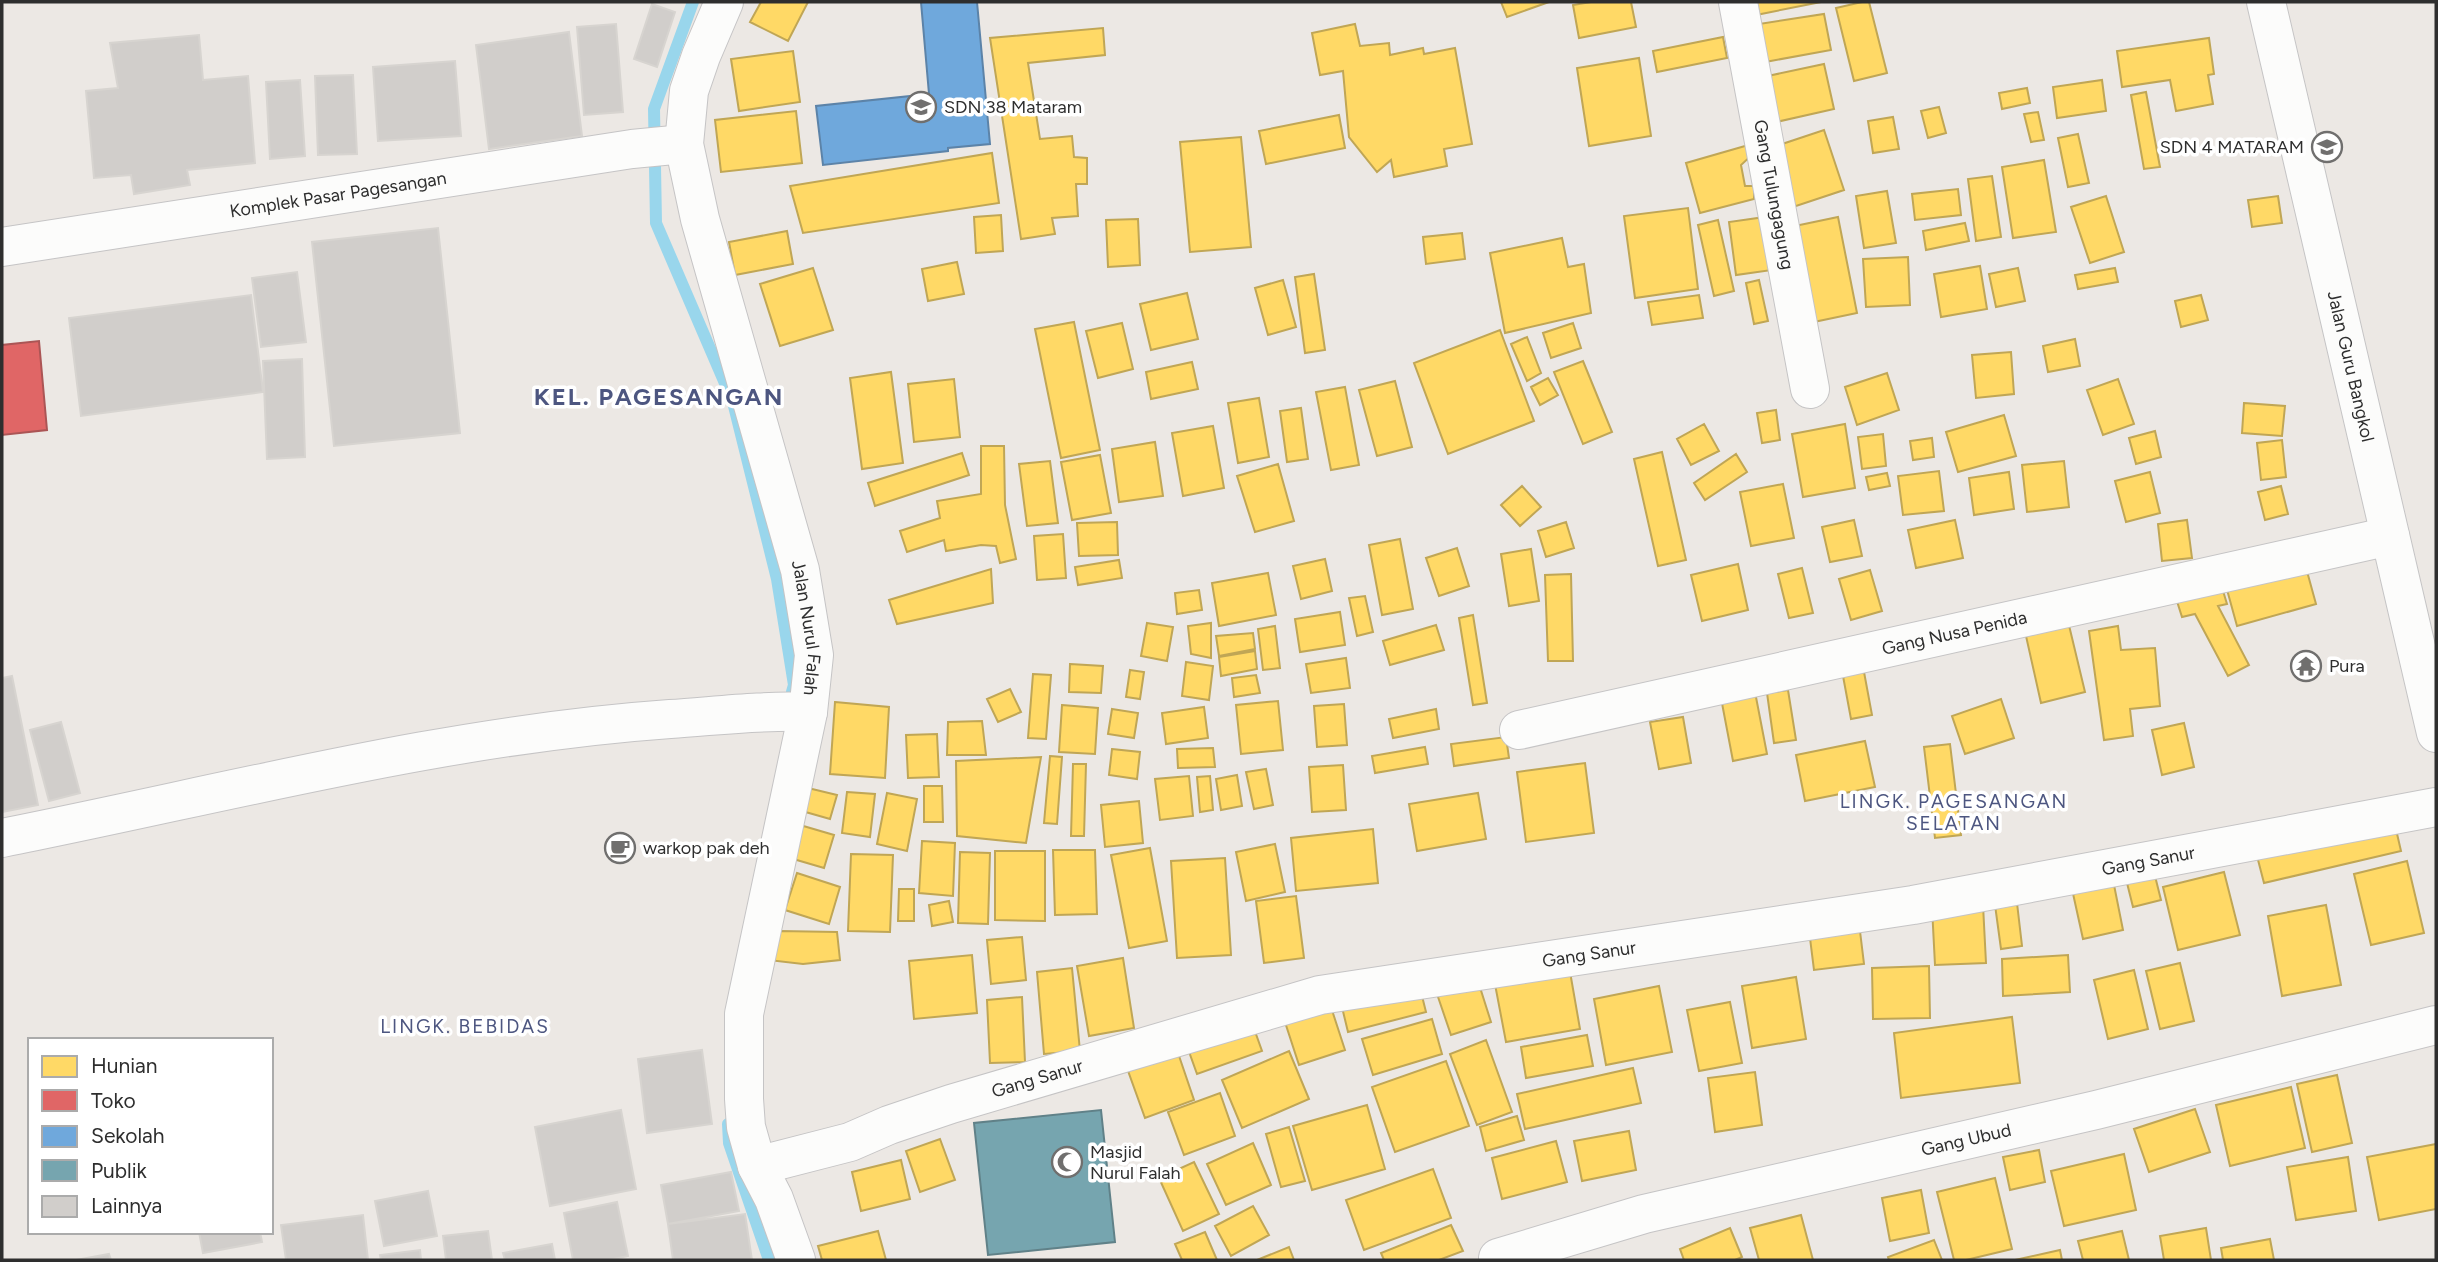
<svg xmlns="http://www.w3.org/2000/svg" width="2438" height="1262" font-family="Figtree,sans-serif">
	<rect width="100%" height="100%" fill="#ece8e4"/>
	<path fill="#ffd966" stroke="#c0a655" stroke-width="2" d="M761 2H808L788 41 750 22Z
		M1501 2H1549L1507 17Z
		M1591 2H1631L1636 27 1579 38 1573 5Z
		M1748 2H1821L1751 16Z
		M1862 2H1869L1887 73 1854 81 1836 8Z
		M1824 14 1831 50 1765 62 1759 24Z
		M1355 24 1360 46 1389 43 1390 55 1423 48 1424 54 1455 48 1472 144 1444 149 1447 166 1394 177 1391 160 1377 172 1349 137 1343 71 1320 75 1312 33Z
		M1103 28 1105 55 1028 63 1040 139 1072 136 1074 157 1087 158V184H1076L1078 216 1052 218 1055 234 1021 239 990 38Z
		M1723 37 1727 58 1657 72 1653 51Z
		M2209 38 2214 74 2208 75 2213 104 2176 111 2170 80 2122 87 2117 51Z
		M793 51 800 102 739 111 731 59Z
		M1639 58 1651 136 1589 146 1577 68Z
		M1824 64 1834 109 1772 123 1763 77Z
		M2102 80 2106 111 2057 118 2053 87Z
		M2027 88 2030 103 2002 109 1999 93Z
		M2146 92 2160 167 2144 169 2131 95Z
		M1939 107 1946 133 1928 138 1921 111Z
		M796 111 802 163 721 172 715 120Z
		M2038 112 2044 140 2031 142 2024 114Z
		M1339 115 1345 148 1266 164 1259 131Z
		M1893 117 1899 149 1873 153 1868 121Z
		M1824 130 1844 190 1793 207 1773 147Z
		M2078 134 2089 183 2068 187 2058 138Z
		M1241 137 1251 247 1190 252 1180 142Z
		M1752 144 1755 152 1741 165 1745 186H1754V199L1700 213 1686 163Z
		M992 153 999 203 803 233 790 186Z
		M2044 160 2056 232 2013 238 2002 167Z
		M1992 176 2001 237 1976 241 1968 179Z
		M1958 189 1961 215 1915 220 1912 194Z
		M1887 191 1896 243 1864 248 1856 196Z
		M2106 196 2124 252 2090 263 2071 207Z
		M2278 196 2282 223 2252 227 2248 200Z
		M1688 208 1698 289 1635 298 1624 216Z
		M1001 215 1003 251 976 253 974 217Z
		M1765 217 1772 270 1736 275 1729 222Z
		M1838 217 1857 313 1809 323 1790 227Z
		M1138 219 1140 265 1108 267 1106 220Z
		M1718 220 1734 291 1714 296 1698 225Z
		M1965 223 1969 241 1926 250 1923 231Z
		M787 231 793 264 735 275 729 242Z
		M1462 233 1465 259 1426 264 1423 237Z
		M1562 238 1568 267 1584 264 1591 313 1505 333 1490 253Z
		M1908 257 1910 305 1866 307 1863 259Z
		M957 262 964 294 928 301 922 269Z
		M1980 266 1987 309 1941 317 1934 274Z
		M813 268 833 330 780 346 760 284Z
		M2018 268 2025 301 1996 307 1989 274Z
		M2115 268 2118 282 2078 289 2075 275Z
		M1314 274 1325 350 1305 353 1295 277Z
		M1283 280 1296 327 1268 335 1255 288Z
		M1759 280 1768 321 1754 324 1746 283Z
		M1187 293 1198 339 1151 350 1140 304Z
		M1699 295 1703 318 1652 325 1648 302Z
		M2201 295 2208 320 2181 327 2175 301Z
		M1074 322 1100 450 1061 458 1035 329Z
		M1122 323 1133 369 1098 378 1086 331Z
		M1573 323 1581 348 1551 358 1543 333Z
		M1500 330 1534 421 1448 454 1414 363Z
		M1527 337 1541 373 1527 381 1511 344Z
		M2075 339 2080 366 2048 372 2043 346Z
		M2011 352 2014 394 1976 398 1972 355Z
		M1583 361 1612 432 1583 444 1554 372Z
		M1192 362 1198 389 1151 399 1146 372Z
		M891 372 903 463 862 469 850 378Z
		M1887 373 1899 410 1857 425 1845 387Z
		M1548 378 1558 395 1540 405 1531 387Z
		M954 379 960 437 914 442 908 384Z
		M2118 379 2134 424 2103 435 2087 390Z
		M1395 381 1412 447 1377 456 1359 390Z
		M1345 387 1359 465 1331 470 1316 392Z
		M1259 398 1269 457 1238 463 1228 403Z
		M2244 403 2285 406 2282 436 2242 433Z
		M1301 408 1308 459 1287 462 1280 411Z
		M1776 410 1780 440 1762 443 1757 413Z
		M2004 415 2016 456 1958 472 1946 432Z
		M1704 424 1719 451 1691 465 1677 439Z
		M1845 424 1855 488 1803 497 1792 434Z
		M1213 426 1224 488 1183 496 1172 433Z
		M2155 431 2161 457 2136 464 2129 438Z
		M1883 434 1886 466 1862 469 1858 437Z
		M1932 438 1934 457 1913 460 1910 441Z
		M2282 440 2286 477 2261 480 2257 443Z
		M1155 442 1163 496 1119 502 1112 449Z
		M981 446H1004L1005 505 1016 559 1000 563 996 546 981 545 946 551 944 540 907 552 900 531 940 518 937 501 981 494Z
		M1662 452 1686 560 1658 566 1634 459Z
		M962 453 969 475 875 506 868 483Z
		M1736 454 1747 472 1705 500 1694 483Z
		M1100 455 1111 513 1072 520 1061 462Z
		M1050 461 1058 523 1027 526 1019 464Z
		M2064 461 2069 507 2027 512 2022 465Z
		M1278 464 1294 521 1255 532 1237 476Z
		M1939 471 1944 511 1903 515 1898 476Z
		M2009 472 2014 509 1974 515 1969 478Z
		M2150 472 2160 513 2126 522 2115 481Z
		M1887 473 1890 486 1869 490 1866 477Z
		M1783 484 1794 538 1751 546 1740 492Z
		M1522 486 1541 507 1520 526 1501 505Z
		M2281 486 2288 514 2265 520 2258 492Z
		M1854 520 1862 556 1830 562 1822 527Z
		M1955 520 1963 558 1916 568 1908 530Z
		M2187 520 2192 558 2162 561 2158 524Z
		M1117 522 1118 555 1079 556 1077 523Z
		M1566 522 1574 548 1546 557 1538 531Z
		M1063 534 1066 578 1037 580 1034 536Z
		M1400 539 1413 609 1382 615 1369 545Z
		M1457 548 1469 586 1439 596 1426 558Z
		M1531 549 1539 601 1509 606 1501 554Z
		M1325 559 1332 591 1301 599 1293 566Z
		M1119 560 1122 578 1078 585 1075 567Z
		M1738 564 1748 610 1702 621 1691 575Z
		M2305 564 2316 604 2237 626 2226 586Z
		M1802 568 1813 613 1789 618 1778 574Z
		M991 569 993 603 897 624 889 600Z
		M1870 570 1882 611 1851 620 1839 579Z
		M1268 573 1276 615 1219 626 1212 583Z
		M1571 574 1573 661H1548L1545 575Z
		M2220 581 2227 604 2218 606 2249 665 2228 676 2195 614 2182 617 2175 595Z
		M1199 590 1202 610 1177 614 1175 593Z
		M1365 596 1373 632 1357 636 1349 598Z
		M1340 612 1345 645 1300 652 1295 619Z
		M1473 615 1487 703 1473 705 1459 618Z
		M2067 617 2085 692 2041 703 2024 627Z
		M1147 623 1173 627 1167 661 1141 656Z
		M1211 623V658L1191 654 1188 626Z
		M1436 625 1444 650 1390 665 1383 641Z
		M1275 626 1280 668 1263 670 1258 629Z
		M2118 626 2121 650 2155 648 2160 706 2130 709 2133 736 2104 740 2089 631Z
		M1253 633 1255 649 1219 656 1216 636Z
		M1255 651 1257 669 1221 676 1219 657Z
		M1346 658 1350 688 1311 693 1306 664Z
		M1186 662 1213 666 1209 700 1182 696Z
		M1070 664 1103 666 1101 693 1069 692Z
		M1130 670 1144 672 1140 699 1126 697Z
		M1864 672 1872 715 1851 719 1843 676Z
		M1033 674 1051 675 1046 739 1028 738Z
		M1256 675 1260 693 1234 697 1232 678Z
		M1010 689 1021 712 998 722 987 699Z
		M1788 690 1796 740 1774 743 1767 693Z
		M1755 692 1767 754 1733 761 1721 698Z
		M2001 699 2014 738 1965 754 1952 716Z
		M1278 701 1283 750 1241 754 1236 705Z
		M835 702 889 707 885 778 830 774Z
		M1344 704 1347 745 1317 747 1314 706Z
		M1062 705 1098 708 1095 754 1059 752Z
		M1204 707 1208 738 1166 744 1162 713Z
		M1112 709 1138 713 1134 738 1108 734Z
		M1436 709 1439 729 1393 738 1389 719Z
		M1683 717 1691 763 1659 769 1650 722Z
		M982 721 986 755H947L948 722Z
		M2184 723 2194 767 2162 775 2152 730Z
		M937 734 939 777 908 778 906 735Z
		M1506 737 1509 758 1454 766 1451 744Z
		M1865 741 1875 787 1805 801 1796 755Z
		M1950 744 1961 835 1935 838 1924 747Z
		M1425 747 1428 764 1375 773 1372 756Z
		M1213 748 1215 767 1178 768 1177 749Z
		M1112 749 1140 752 1137 779 1109 775Z
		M1050 756 1062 757 1057 824 1044 823Z
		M1041 757 1026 843 957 836 956 761Z
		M1585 763 1594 833 1526 842 1517 772Z
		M1073 764H1086L1084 836H1071Z
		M1343 765 1346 810 1312 812 1309 767Z
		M1266 769 1273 805 1254 809 1246 772Z
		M1237 775 1242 806 1221 810 1216 779Z
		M1189 776 1193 816 1160 820 1155 779Z
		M1210 776 1213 810 1200 812 1197 777Z
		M924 786H942L943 822H924Z
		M808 788 837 795 830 819 802 811Z
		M847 792 875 794 870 837 842 833Z
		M887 793 917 799 907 851 877 844Z
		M1478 793 1486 839 1417 851 1409 804Z
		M1139 801 1143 843 1105 847 1101 805Z
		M800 825 834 835 824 868 790 858Z
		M2395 825 2401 851 2264 883 2257 856Z
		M1373 829 1378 883 1296 891 1291 838Z
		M922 841 955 843 953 896 919 893Z
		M1275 844 1285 892 1246 901 1236 852Z
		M1150 848 1167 941 1129 948 1111 855Z
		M1053 850H1095L1097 914 1055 915Z
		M995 851H1045V921L995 920Z
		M960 852 990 853 988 924 958 923Z
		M851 854 893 855 890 932 848 931Z
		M1225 858 1231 955 1177 958 1171 861Z
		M2407 861 2424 933 2371 945 2354 874Z
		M2153 868 2161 900 2133 907 2125 875Z
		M2224 872 2240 935 2178 950 2163 887Z
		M797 873 840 887 829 924 785 910Z
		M2113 880 2123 930 2083 939 2072 889Z
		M899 889H914V921H898Z
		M1296 896 1304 958 1264 963 1256 901Z
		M949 901 953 922 932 926 929 905Z
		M2017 903 2022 946 2001 949 1995 905Z
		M1983 905 1986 963 1935 965 1932 907Z
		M2326 905 2341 985 2282 996 2268 916Z
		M1859 923 1864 964 1814 970 1809 930Z
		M779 931 837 932 840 960 803 964 768 960Z
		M1022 937 1026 980 991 984 987 940Z
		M972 955 977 1013 914 1019 909 961Z
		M2068 955 2070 992 2003 996 2002 959Z
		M1123 958 1134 1028 1089 1036 1077 966Z
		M2180 963 2194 1021 2160 1029 2146 971Z
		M1569 966 1580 1029 1506 1042 1494 979Z
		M1929 966 1930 1018 1873 1019 1872 968Z
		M1072 968 1080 1051 1044 1054 1037 972Z
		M2134 970 2148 1029 2108 1039 2094 980Z
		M1796 977 1806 1039 1752 1048 1742 986Z
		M1478 981 1491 1022 1451 1035 1437 994Z
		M1419 984 1426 1012 1348 1032 1341 1003Z
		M1659 986 1672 1052 1606 1065 1594 999Z
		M1022 997 1025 1062 990 1063 987 1000Z
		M1329 1001 1345 1050 1299 1065 1283 1016Z
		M1730 1002 1742 1063 1699 1071 1687 1010Z
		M2012 1017 2020 1083 1901 1098 1894 1033Z
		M1432 1019 1442 1054 1373 1075 1362 1039Z
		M1252 1023 1262 1051 1197 1074 1187 1046Z
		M1587 1035 1593 1066 1526 1078 1521 1047Z
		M1486 1040 1512 1112 1477 1125 1450 1054Z
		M1177 1050 1194 1100 1145 1118 1127 1068Z
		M1289 1051 1309 1099 1242 1128 1222 1080Z
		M1446 1061 1469 1126 1395 1152 1372 1087Z
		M1633 1068 1641 1103 1525 1129 1517 1094Z
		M1755 1072 1762 1125 1715 1132 1708 1078Z
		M2337 1075 2352 1143 2312 1152 2297 1084Z
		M2291 1087 2305 1148 2230 1166 2216 1105Z
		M1220 1093 1235 1136 1184 1155 1168 1112Z
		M1367 1105 1385 1169 1312 1190 1293 1126Z
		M2195 1109 2210 1152 2149 1172 2134 1129Z
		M1517 1116 1524 1140 1486 1151 1480 1127Z
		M1289 1127 1305 1181 1281 1187 1266 1134Z
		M1629 1131 1636 1170 1582 1181 1574 1141Z
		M940 1139 955 1180 920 1192 906 1151Z
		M1556 1141 1567 1182 1502 1199 1492 1158Z
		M1253 1143 1271 1185 1226 1205 1207 1164Z
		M2436 1144V1209L2379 1220 2367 1157Z
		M2039 1150 2045 1182 2010 1190 2003 1157Z
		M2124 1154 2136 1210 2064 1226 2051 1171Z
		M2348 1157 2356 1211 2296 1220 2287 1167Z
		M901 1160 910 1199 861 1211 852 1172Z
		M1194 1162 1219 1214 1183 1231 1159 1178Z
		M1433 1169 1451 1218 1364 1250 1346 1200Z
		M1995 1178 2012 1249 1966 1260H1954L1937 1192Z
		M1921 1190 1929 1233 1890 1241 1882 1198Z
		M1253 1206 1269 1235 1231 1256 1215 1226Z
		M1801 1215 1813 1260H1759L1750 1228Z
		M1451 1225 1463 1251 1439 1260H1384L1381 1253Z
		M1730 1228 1742 1257 1735 1260H1684L1680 1249Z
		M2206 1228 2211 1260H2164L2160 1236Z
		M878 1231 886 1260H822L818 1246Z
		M2122 1231 2129 1260H2083L2078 1241Z
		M1205 1232 1217 1260H1182L1175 1244Z
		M2270 1239 2274 1260H2223L2221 1248Z
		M1934 1240 1942 1260H1889L1888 1257Z
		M1289 1247 1294 1260H1257Z
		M2060 1250 2062 1260H2015Z"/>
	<path fill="#e06666" stroke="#ab5555" stroke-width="2" d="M39 341 47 430 2 435V345Z"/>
	<path fill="#6fa8dc" stroke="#5c83a8" stroke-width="2" d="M921 2H977L990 144 948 148V151L823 165 816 106 929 94Z"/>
	<path fill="#76a5af" stroke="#608188" stroke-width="2" d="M1101 1110 1115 1242 988 1255 974 1123Z"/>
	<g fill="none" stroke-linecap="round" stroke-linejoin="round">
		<path stroke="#99d6ec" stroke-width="12" d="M693 2 654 109 656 223 733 402 777 579 794 685 792 692
			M728 1124 729 1143 769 1260"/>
	</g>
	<path fill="#d1cecb" stroke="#d7d4d0" stroke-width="2" d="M652 4 675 12 657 67 634 59Z
		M616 24 623 112 584 115 577 27Z
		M569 32 582 136 489 149 476 45Z
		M199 35 203 80 248 76 255 163 187 170 190 185 134 194 131 175 94 178 86 91 118 88 110 43Z
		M455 61 461 136 378 141 373 67Z
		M353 75 357 154 318 155 315 76Z
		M300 80 305 156 270 159 266 82Z
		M438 228 460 433 334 446 312 242Z
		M297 272 306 342 261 347 252 278Z
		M251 295 263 392 81 416 69 318Z
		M302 359 305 457 267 459 263 361Z
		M12 676 38 805 2 812V678Z
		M61 722 80 793 49 801 30 730Z
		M702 1050 712 1124 647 1133 638 1059Z
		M621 1110 636 1189 550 1206 535 1127Z
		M731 1172 739 1211 668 1224 661 1185Z
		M428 1191 437 1236 384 1246 375 1201Z
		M617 1202 628 1256 609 1260H573L564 1213Z
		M745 1214 752 1260H673L668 1224Z
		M363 1215 368 1260H286L281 1225Z
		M488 1231 492 1260H446L443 1236Z
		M199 1232H260L262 1242 203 1253Z
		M552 1244 555 1260H505L503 1253Z
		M420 1250 421 1260H381L380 1255Z
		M109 1254 111 1260H76Z"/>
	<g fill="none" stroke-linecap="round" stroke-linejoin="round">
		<g stroke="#c5c4c5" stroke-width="40">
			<g id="minor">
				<path id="s1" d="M724 2 701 56 689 91 684 144 700 219 800 570 814 655 808 712 744 1014V1099L746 1127 757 1166 774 1199 796 1260"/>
				<path id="s2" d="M1738 2 1810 389"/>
				<path id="s3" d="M2266 2 2436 733"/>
				<path id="s4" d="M2 247 632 149 684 144"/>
				<path id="s5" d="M1519 730 2390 536"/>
				<path d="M2 838C224 794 443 735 670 719 716 716 762 710 808 712"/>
				<path id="s6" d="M757 1166 850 1142 889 1125 951 1104 1320 995 1913 905 2436 807"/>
				<path id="s7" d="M1498 1258 1644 1214 2096 1110 2436 1025"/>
			</g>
		</g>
		<use href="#minor" stroke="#fcfcfb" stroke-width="38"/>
	</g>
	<defs>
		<g id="school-ring" transform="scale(1.575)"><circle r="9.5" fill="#fff" stroke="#706f6e" stroke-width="1.5"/><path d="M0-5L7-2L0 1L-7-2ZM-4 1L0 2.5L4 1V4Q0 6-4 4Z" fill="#706f6e"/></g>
		<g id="temple-ring" transform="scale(1.575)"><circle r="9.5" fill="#fff" stroke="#706f6e" stroke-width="1.5"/><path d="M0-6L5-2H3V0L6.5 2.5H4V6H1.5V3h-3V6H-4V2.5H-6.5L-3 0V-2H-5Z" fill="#706f6e"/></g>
		<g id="cafe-ring" transform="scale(1.575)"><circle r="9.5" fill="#fff" stroke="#706f6e" stroke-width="1.5"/><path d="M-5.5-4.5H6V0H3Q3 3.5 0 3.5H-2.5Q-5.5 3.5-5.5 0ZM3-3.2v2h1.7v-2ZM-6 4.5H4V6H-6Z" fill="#706f6e"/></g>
		<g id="mosque-ring" transform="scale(1.575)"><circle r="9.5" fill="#fff" stroke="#706f6e" stroke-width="1.5"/><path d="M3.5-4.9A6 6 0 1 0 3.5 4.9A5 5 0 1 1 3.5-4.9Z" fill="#706f6e"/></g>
	</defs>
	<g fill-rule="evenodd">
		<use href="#school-ring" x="921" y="107"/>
		<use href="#school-ring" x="2327" y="147"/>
		<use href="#temple-ring" x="2306" y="666"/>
		<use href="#cafe-ring" x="620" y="848"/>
		<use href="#mosque-ring" x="1067" y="1162"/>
	</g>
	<g text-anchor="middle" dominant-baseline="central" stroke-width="7" stroke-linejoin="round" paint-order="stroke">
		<g font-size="18" fill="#2e2e2e" stroke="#fff" text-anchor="start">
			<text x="944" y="107">SDN 38 Mataram</text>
			<text x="2304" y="147" text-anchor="end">SDN 4 MATARAM</text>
			<text x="2329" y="666">Pura</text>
			<text x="643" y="848">warkop pak deh</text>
			<text x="1090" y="1152">Masjid<tspan x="1090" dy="21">Nurul Falah</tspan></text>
		</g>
		<g font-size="18" fill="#2e2e2e" stroke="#fff">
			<text stroke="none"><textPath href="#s4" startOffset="340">Komplek Pasar Pagesangan</textPath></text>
			<text stroke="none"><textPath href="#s2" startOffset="196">Gang Tulungagung</textPath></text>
			<text stroke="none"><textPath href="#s3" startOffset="374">Jalan Guru Bangkol</textPath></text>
			<text stroke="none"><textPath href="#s1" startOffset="649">Jalan Nurul Falah</textPath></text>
			<text stroke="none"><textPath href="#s5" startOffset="446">Gang Nusa Penida</textPath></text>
			<text stroke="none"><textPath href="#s6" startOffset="1428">Gang Sanur</textPath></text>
			<text stroke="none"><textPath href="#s6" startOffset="861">Gang Sanur</textPath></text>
			<text stroke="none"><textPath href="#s6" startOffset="294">Gang Sanur</textPath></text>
			<text stroke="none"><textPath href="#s7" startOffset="483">Gang Ubud</textPath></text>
		</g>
		<g font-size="19" letter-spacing="2" fill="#4d5680" stroke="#fff">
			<text x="1954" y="801">LINGK. PAGESANGAN<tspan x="1954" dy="22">SELATAN</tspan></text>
			<text x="465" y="1026">LINGK. BEBIDAS</text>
		</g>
		<g font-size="24" font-weight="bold" letter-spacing="2" fill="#4d5680" stroke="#fff">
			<text x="659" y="396">KEL. PAGESANGAN</text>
		</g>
	</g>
	<rect width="2438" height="1262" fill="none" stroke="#2e2e2e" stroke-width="7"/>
	<rect x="28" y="1038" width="245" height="196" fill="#ffffff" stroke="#ababab" stroke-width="2"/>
	<rect x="42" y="1056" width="35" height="21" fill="#ffd966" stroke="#ababab" stroke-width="2"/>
	<text x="91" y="1073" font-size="21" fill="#2e2e2e">Hunian</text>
	<rect x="42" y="1090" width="35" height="21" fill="#e06666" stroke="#ababab" stroke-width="2"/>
	<text x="91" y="1108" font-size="21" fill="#2e2e2e">Toko</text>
	<rect x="42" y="1126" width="35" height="21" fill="#6fa8dc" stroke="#ababab" stroke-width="2"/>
	<text x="91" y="1143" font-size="21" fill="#2e2e2e">Sekolah</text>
	<rect x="42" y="1160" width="35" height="21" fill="#76a5af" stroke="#ababab" stroke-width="2"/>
	<text x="91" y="1178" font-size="21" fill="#2e2e2e">Publik</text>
	<rect x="42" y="1196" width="35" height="21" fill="#d1cecb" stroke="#ababab" stroke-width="2"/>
	<text x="91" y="1213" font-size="21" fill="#2e2e2e">Lainnya</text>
</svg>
